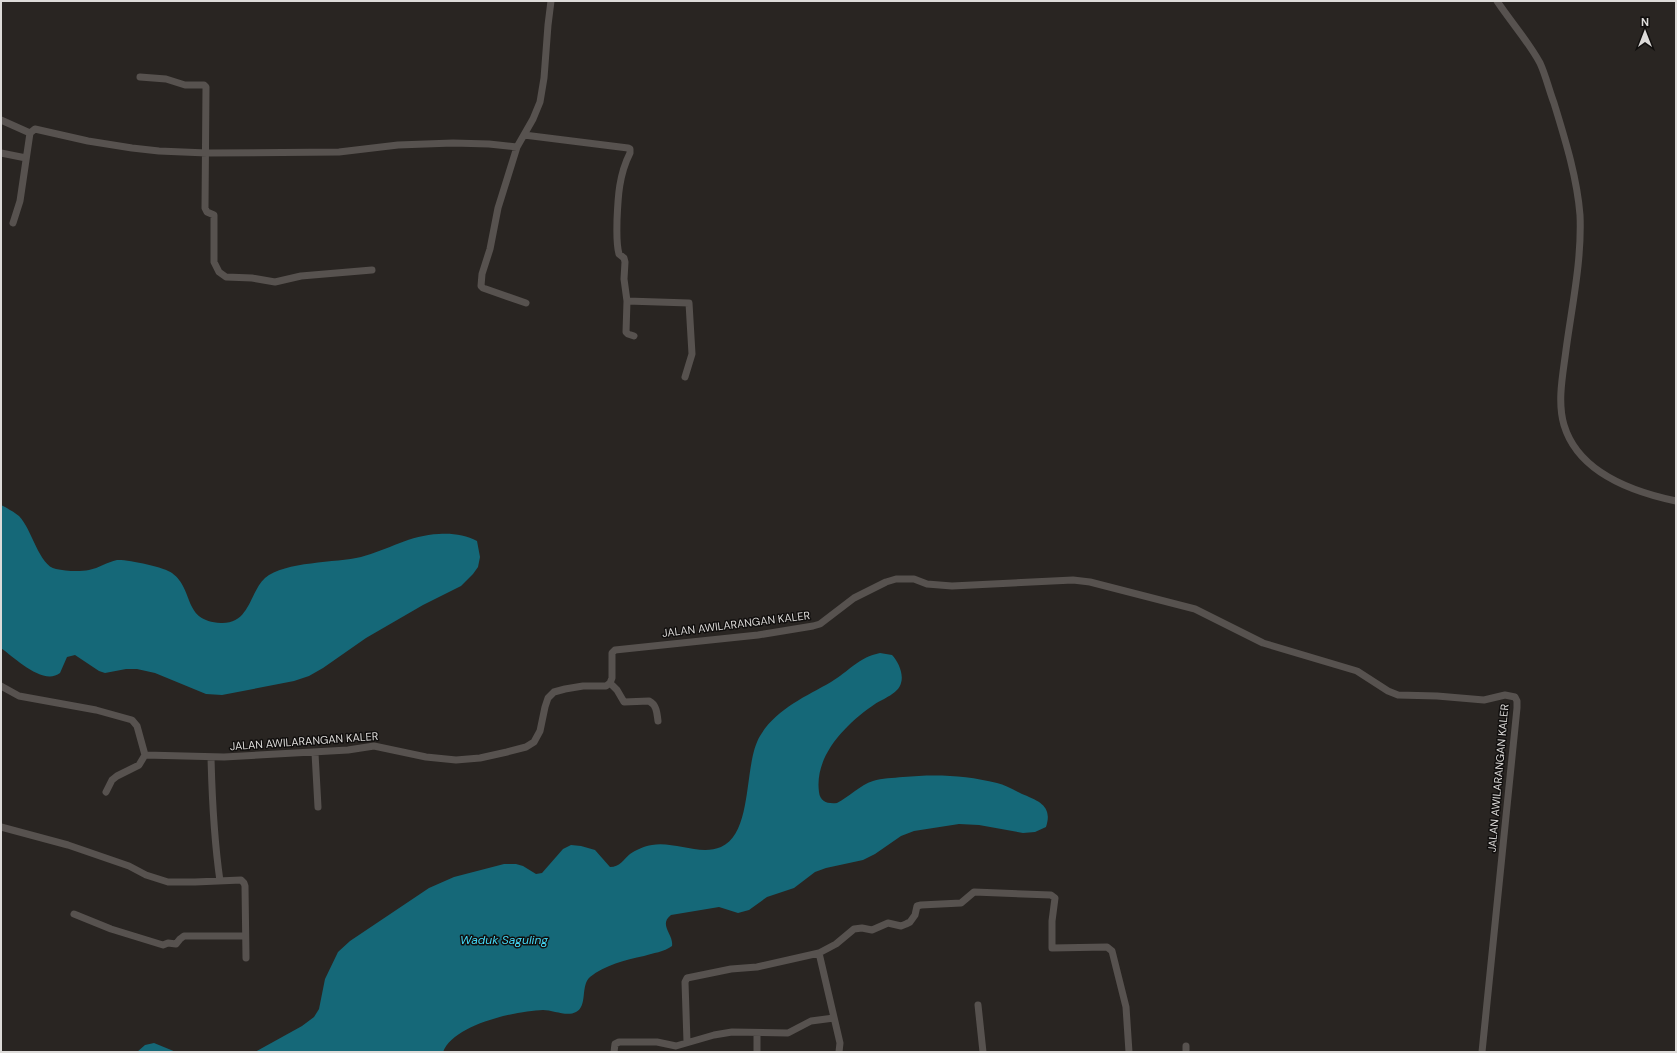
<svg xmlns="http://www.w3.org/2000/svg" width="1677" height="1053" font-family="'DM Sans',sans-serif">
	<rect width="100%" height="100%" fill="#292522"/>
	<path fill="#156878" d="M1 505C7 508 14 512 19 516 32 529 39 566 56 569 65 571 79 572 89 570 99 568 107 562 117 560 126 559 165 567 172 573 195 590 182 621 221 623 250 624 249 593 265 578 285 561 336 563 361 557 388 550 410 535 439 534 452 533 466 535 477 541L480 557 478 567 473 574 461 586 423 605 366 638 323 668 309 676 294 681 222 695 206 694 155 673 137 669H126L105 673 99 671 75 655 67 657 60 673C43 686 15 658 1 648Z
		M880 653 892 655C898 661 904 674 901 683 899 693 883 699 875 704 847 723 814 755 819 792 820 802 828 804 837 803 849 797 860 785 873 781 882 778 893 778 903 777 934 774 966 775 997 783 1005 785 1014 790 1022 794 1039 801 1053 806 1046 827L1035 832 1023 833 979 825 959 824 914 831 901 836 875 854 863 860 826 868 815 872 794 888 767 897 749 910 738 913 719 907 671 915C658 925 674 934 672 946 664 952 653 953 644 956 625 960 605 965 590 977 580 986 588 1006 576 1012 567 1017 553 1010 543 1010 516 1011 454 1024 443 1052H255L302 1026 314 1017 319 1009 325 979 338 952 350 941 429 888 454 877 504 864H516L523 866 536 874 542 873 563 849 571 845 581 846 595 850 610 867C620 867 623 860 630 854 636 850 644 846 652 845 674 841 700 856 721 847 754 832 743 764 760 736 776 709 805 697 831 682 848 672 859 657 880 653Z
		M154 1043 176 1052H137L145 1045Z"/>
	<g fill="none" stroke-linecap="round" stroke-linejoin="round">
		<path stroke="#57524f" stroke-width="7" d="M1497 1C1511 22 1528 41 1540 63 1546 76 1549 90 1554 103 1565 139 1577 177 1580 215 1582 260 1572 305 1566 350 1563 374 1557 401 1564 425 1578 472 1633 492 1676 501
			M140 77 166 79 185 85H204L206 87 205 208 207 212 214 215V262L219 272 226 277 252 278 275 282 301 276 372 270
			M1 120 30 133
			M524 135 628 148 630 149V153C619 175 618 196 617 220 617 231 616 243 619 254L624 258 625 262 624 279 627 301 626 332 628 334 634 336
			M517 147 498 208 490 249 482 274 481 286 483 288 526 303
			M1 153 26 158
			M13 223 20 201 30 133 35 129 88 141 132 148 159 151 207 153 339 152 398 145 453 143 489 144 517 147 533 119 540 102 544 78 548 25 551 1
			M627 301 689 303 692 354 685 377
			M610 683 617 690 624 702 649 701C657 705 657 714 658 721
			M1 686 19 696 96 710 132 720 137 726 145 755
			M315 753 318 807
			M145 755 224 757 348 750 374 746 426 757 456 760 480 758 507 752 526 747 534 742 540 731 545 707 548 698 554 692 565 689 583 686H606L610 683 612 678V653L615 650 758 635 813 626 820 624 854 598 886 582 896 579H914L927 584 952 586 1073 580 1090 582 1195 609 1263 643 1357 671 1388 691 1398 695 1437 696 1484 700 1505 695 1515 697 1517 701V708L1482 1052
			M211 757C212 799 214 839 220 881
			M106 792 112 780 117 776 139 765 145 755
			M1 827 68 845 129 866 146 875 168 882H195L241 880 244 883 245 886 246 958
			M74 914 111 929 163 945 168 943 176 944 180 939 184 936H244
			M819 953 836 944 854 929 862 928 872 930 888 923 901 926 906 924 910 922 915 915 917 906 921 905 961 903 974 892 1051 895 1055 898 1052 921V948L1107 947 1112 951 1126 1007 1129 1052
			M978 1005 983 1052
			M757 1033V1052
			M687 1042 685 982 687 978 731 969 757 967 819 953 840 1043 839 1052
			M614 1052 615 1044 619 1042H657L676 1046 714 1035 732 1032 788 1033 811 1021 834 1018
			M1186 1052V1046"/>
	</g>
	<g text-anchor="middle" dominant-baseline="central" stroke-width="3" stroke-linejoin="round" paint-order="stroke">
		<g font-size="11" fill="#dddbd9" stroke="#110f0e">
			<text transform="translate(736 624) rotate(-7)">JALAN AWILARANGAN KALER</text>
			<text transform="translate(304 741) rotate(-4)">JALAN AWILARANGAN KALER</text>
			<text transform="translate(1498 778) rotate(-85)">JALAN AWILARANGAN KALER</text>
		</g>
		<g font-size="12" font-style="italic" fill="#44d8f6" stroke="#110f0e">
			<text x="504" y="940">Waduk Saguling</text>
		</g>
	</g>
	<rect width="1677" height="1053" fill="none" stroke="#dddbd9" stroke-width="4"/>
	<g transform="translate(1645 32)" stroke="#110f0e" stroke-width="3" paint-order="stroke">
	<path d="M0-3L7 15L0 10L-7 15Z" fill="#dddbd9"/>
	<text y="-6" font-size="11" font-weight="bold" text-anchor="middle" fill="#dddbd9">N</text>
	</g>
</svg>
